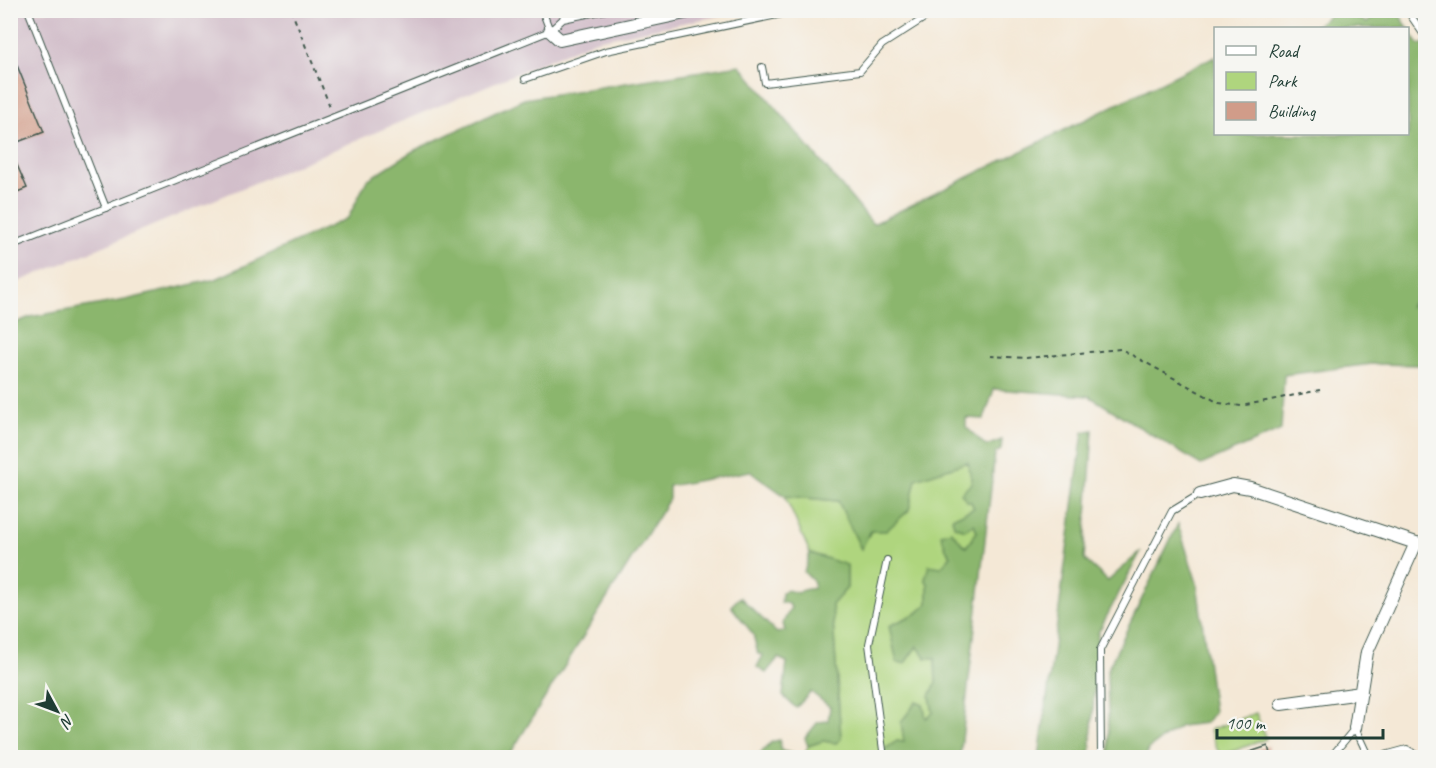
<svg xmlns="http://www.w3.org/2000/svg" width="1436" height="768" font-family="Caveat,sans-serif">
	<rect width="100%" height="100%" fill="#f6f6f2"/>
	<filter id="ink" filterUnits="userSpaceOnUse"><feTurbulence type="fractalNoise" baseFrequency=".0167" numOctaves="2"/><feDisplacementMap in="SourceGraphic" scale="12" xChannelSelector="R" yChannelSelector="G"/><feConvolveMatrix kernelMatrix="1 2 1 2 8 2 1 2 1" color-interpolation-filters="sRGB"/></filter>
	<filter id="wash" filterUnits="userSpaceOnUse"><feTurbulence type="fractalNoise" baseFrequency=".008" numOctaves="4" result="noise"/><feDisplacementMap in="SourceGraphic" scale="24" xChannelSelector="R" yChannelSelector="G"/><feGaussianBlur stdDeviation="1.35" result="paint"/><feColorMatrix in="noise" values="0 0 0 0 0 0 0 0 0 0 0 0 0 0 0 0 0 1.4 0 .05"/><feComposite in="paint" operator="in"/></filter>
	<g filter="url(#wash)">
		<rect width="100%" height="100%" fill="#f4e8d6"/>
		<path fill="#d1bdc9" d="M11 11H744L596 40 11 285Z"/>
		<path fill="#afd57e" stroke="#678959" stroke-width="1.5" d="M968 461 972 483 971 502 974 508V523L977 532 966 547 951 531V556L941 567 929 566 928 603 917 613 890 626 905 662 917 646 935 657 936 683 930 696 933 714 926 718 901 722 905 743 897 741 873 757H804L808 746 823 741 836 743 841 739 832 604 847 588V566L810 553 785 496 838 501 861 548 871 531 909 510 915 479Z
			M1256 713 1266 739 1220 756 1210 730Z"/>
		<path fill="#8bb66d" stroke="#557a50" stroke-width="1.5" d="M1335 11H1346L1367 23 1379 11H1397L1419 45 1425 43V284L1410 307 1425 301V365L1372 364 1284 375 1281 430 1201 465 1089 396 994 389 984 419 966 418V427L986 446 1002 440 1001 450 995 453 960 757H873L897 741 904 742 901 722 917 701 923 704 926 718 933 713 930 696 936 683 935 658H926L917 646 905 663H897L889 626 917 613 928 603V584L925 579 929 565 941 567 951 556 946 549 941 534 951 531 966 547 977 532 974 524 965 530 954 526 952 518 974 508 971 502 967 501 961 493 972 483 968 462 916 479 909 510 886 531H871L861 549 838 501 785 496 750 471 669 486V499L508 757 11 758V325L30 317 125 300 216 279 348 218 367 180 413 151 524 99 740 65 873 224 1215 56 1216 134H1408V28H1313Z
			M1093 430 1084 559 1108 581 1141 551 1098 633 1090 757H1039L1083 432Z
			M1178 524 1197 583 1214 712 1206 723 1181 726 1148 749 1146 757H1109L1107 671Z
			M810 553 847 565V588L832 605 841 739 836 743 823 741 808 746 805 738 818 722 828 721 830 707 811 692 796 708 783 696 787 662 778 658 766 673 757 667 763 655 758 654 753 634 731 606 740 597 777 633 785 631 783 623 791 607 788 603H781L782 593 787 590 798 593 803 590 814 588V582L804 572Z
			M779 740 782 751 804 757H756L772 742Z"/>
		<g id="blocks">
			<path fill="#d19c89" d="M10 48 44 132 10 145Z
				M10 149 27 188 10 195Z
				M1268 746 1271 758H1239L1238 756Z"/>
		</g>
	</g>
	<g filter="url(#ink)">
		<use href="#blocks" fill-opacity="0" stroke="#3f574c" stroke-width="1.5"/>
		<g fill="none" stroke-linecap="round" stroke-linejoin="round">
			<g stroke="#3f574c" stroke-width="8">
				<path id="service" d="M28 10 106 208
					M542 10 550 31
					M1407 10 1426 38
					M563 19 606 10
					M762 67 765 83 860 71 882 45 937 10
					M525 79 606 51 801 10
					M10 246 550 31 563 19 565 10
					M884 758 869 644 887 560
					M1101 758 1100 650 1172 511 1200 494
					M1330 758 1355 728 1369 758
					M1374 758 1407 749 1421 758"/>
			</g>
			<g stroke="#3f574c" stroke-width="14">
				<path id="minor" d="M550 31 560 40 699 10
					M1200 494 1233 485 1250 488 1416 543 1426 544
					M1281 704 1361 693
					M1355 728 1367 652 1416 543"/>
			</g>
			<path stroke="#3f574c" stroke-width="2" stroke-dasharray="4.5 4.5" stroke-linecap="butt" d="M291 10 331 109
				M990 356 1026 358 1121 349 1219 403 1241 406 1320 390"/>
			<use href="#service" stroke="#fff" stroke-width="6"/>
			<use href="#minor" stroke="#fff" stroke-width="12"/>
		</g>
	</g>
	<rect width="1436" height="768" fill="none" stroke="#f6f6f2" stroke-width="36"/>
	<rect x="1214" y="27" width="195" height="108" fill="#f6f6f2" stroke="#a0aca6" stroke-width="1.5"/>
	<rect x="1226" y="46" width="30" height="9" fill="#ffffff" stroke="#a0aca6" stroke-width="1.5"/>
	<text x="1268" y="57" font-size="18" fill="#1f3d34">Road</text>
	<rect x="1226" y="72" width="30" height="18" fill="#afd57e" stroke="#a0aca6" stroke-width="1.5"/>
	<text x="1268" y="87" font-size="18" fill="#1f3d34">Park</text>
	<rect x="1226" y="102" width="30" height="18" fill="#d19c89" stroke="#a0aca6" stroke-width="1.5"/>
	<text x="1268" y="117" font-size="18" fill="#1f3d34">Building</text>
	<g transform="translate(57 711) rotate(131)" stroke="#f6f6f2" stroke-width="4.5" paint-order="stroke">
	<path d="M0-4.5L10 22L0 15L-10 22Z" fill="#1f3d34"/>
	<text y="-9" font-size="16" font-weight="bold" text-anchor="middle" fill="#1f3d34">N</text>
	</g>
	<path d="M1217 729v9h166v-9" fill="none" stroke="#1f3d34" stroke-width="3"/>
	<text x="1226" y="729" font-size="18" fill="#1f3d34" stroke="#f6f6f2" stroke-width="4.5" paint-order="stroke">100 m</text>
</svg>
